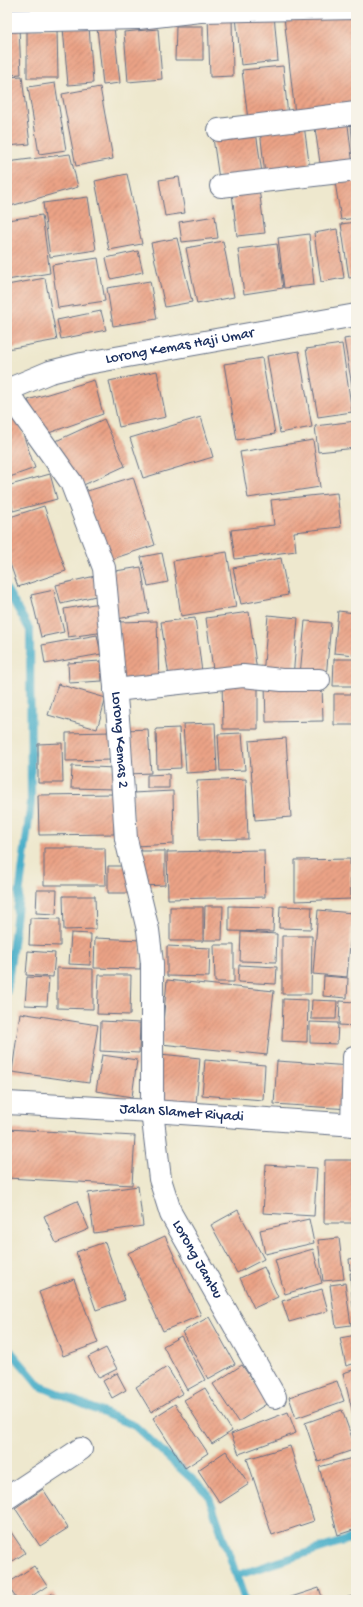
<svg xmlns="http://www.w3.org/2000/svg" width="363" height="1607" font-family="'Gochi Hand',sans-serif">
	<defs>
		<pattern id="building-hatch" width="6" height="6" patternUnits="userSpaceOnUse"><rect width="6" height="6" fill="#eba386"/><path d="M-1 1l2-2M0 6l6-6M5 7l2-2" fill="none" stroke="#be8571"/></pattern>
	</defs>
	<rect width="100%" height="100%" fill="#f7f3e8"/>
	<filter id="ink" filterUnits="userSpaceOnUse"><feTurbulence type="fractalNoise" baseFrequency=".025" numOctaves="2"/><feDisplacementMap in="SourceGraphic" scale="8" xChannelSelector="R" yChannelSelector="G"/><feConvolveMatrix kernelMatrix="1 2 1 2 8 2 1 2 1" color-interpolation-filters="sRGB"/></filter>
	<filter id="wash" filterUnits="userSpaceOnUse"><feTurbulence type="fractalNoise" baseFrequency=".012" numOctaves="4" result="noise"/><feDisplacementMap in="SourceGraphic" scale="16" xChannelSelector="R" yChannelSelector="G"/><feGaussianBlur stdDeviation="0.9" result="paint"/><feColorMatrix in="noise" values="0 0 0 0 0 0 0 0 0 0 0 0 0 0 0 0 0 1.4 0 .05"/><feComposite in="paint" operator="in"/></filter>
	<g filter="url(#wash)">
		<rect width="100%" height="100%" fill="#eee8ce"/>
		<g fill="none" stroke-linecap="round" stroke-linejoin="round">
			<path stroke="#4aafc9" stroke-width="8" d="M7 590 30 630 31 802 7 991
				M7 1347 40 1386 135 1426 208 1494 245 1600
				M238 1575 356 1537"/>
		</g>
		<g id="blocks">
			<path fill="url(#building-hatch)" d="M7 7H16V17H7Z
				M25 7H68V11L25 15Z
				M354 9 356 26V107L295 114 284 17Z
				M274 14 278 61 241 65 236 17Z
				M232 16 233 76 210 77 208 17Z
				M89 26 93 83 68 85 63 28Z
				M176 26H203V60H175Z
				M7 27H19L21 74 7 75Z
				M114 27 120 83 103 85 97 28Z
				M27 29H57L58 78H27Z
				M158 29 162 79 128 82 124 32Z
				M283 66 288 116 248 120 242 70Z
				M22 76 30 144 7 146V77Z
				M55 83 66 150 39 154 28 87Z
				M100 87 113 159 76 166 62 94Z
				M356 115V167H355L350 116Z
				M347 117 353 166 321 170 314 121Z
				M304 125 310 170 265 175 260 130Z
				M256 132 262 173 219 179 213 138Z
				M70 154 78 187 7 207V162Z
				M127 174 142 244 109 250 95 181Z
				M179 177 185 213 165 216 159 180Z
				M356 179V218L341 220 335 182Z
				M259 189 265 233 237 236 232 193Z
				M88 197 96 250 50 257 43 203Z
				M42 215 50 273 7 280V220Z
				M215 216 218 238 182 242 179 222Z
				M356 222V277L349 278 341 224Z
				M337 229 344 278 321 282 314 233Z
				M309 234 314 285 284 288 278 238Z
				M177 238 192 302 165 307 151 243Z
				M223 241 234 297 197 304 186 248Z
				M277 244 283 288 244 294 238 249Z
				M138 251 143 272 111 279 106 258Z
				M98 258 105 301 58 308 52 265Z
				M45 278 57 340 7 349V285Z
				M150 281 157 319 113 326 107 288Z
				M101 311 106 330 61 339 57 320Z
				M356 337V398H354L344 339Z
				M342 344 352 412 318 417 306 349Z
				M299 351 312 427 280 433 267 356Z
				M262 358 275 434 237 440 224 364Z
				M157 371 166 417 119 427 109 381Z
				M94 380 103 414 43 435 28 400Z
				M16 414 35 468 7 478V417Z
				M201 417 213 457 143 478 130 438Z
				M104 419 125 466 77 488 56 441Z
				M356 421V448L318 452 315 426Z
				M313 440 320 487 248 498 240 452Z
				M50 474 57 499 13 511 7 486Z
				M133 477 155 545 106 561 84 492Z
				M337 493 341 527 294 532 296 551 235 559 231 530 274 525 271 500Z
				M44 506 66 571 18 587 7 555V518Z
				M227 552 236 607 181 616 173 561Z
				M162 553 168 582 148 586 141 557Z
				M281 558 288 595 241 604 233 568Z
				M141 567 149 613 117 619 109 572Z
				M95 576 100 595 61 604 56 585Z
				M54 590 64 632 41 637 31 595Z
				M100 603 105 632 68 637 64 609Z
				M338 611 356 613V655L334 653Z
				M249 612 257 672 214 677 206 618Z
				M268 615 298 618 293 678 263 676Z
				M195 618 202 672 169 677 161 622Z
				M157 621 159 682 120 683 119 622Z
				M305 621 331 623 326 678 300 675Z
				M97 635 101 654 45 664 42 645Z
				M334 659H356V686H333Z
				M101 661 102 681 69 683 68 663Z
				M222 680H258V729H223Z
				M322 683 323 721 266 722 265 684Z
				M58 684 106 698 97 729 48 715Z
				M334 694H356V725H334Z
				M215 723 217 771 186 773 183 724Z
				M179 728 181 768 157 769 156 729Z
				M148 729 151 773 129 774 126 730Z
				M111 732 112 760 66 761V733Z
				M242 733 245 770 220 771 218 734Z
				M286 738 291 817 255 820 249 741Z
				M62 743 63 783H38V744Z
				M72 766 115 768 114 789 71 788Z
				M169 774V788H147V775Z
				M246 779 248 839 199 840 197 781Z
				M173 791 174 844 134 846 132 793Z
				M114 794V834L39 835 38 795Z
				M44 848H105L106 885H44Z
				M264 850 265 897 168 899 167 852Z
				M136 851H165V885L142 886Z
				M350 859 351 899 295 901V860Z
				M108 866H131V893H108Z
				M37 890H57L56 914 36 913Z
				M63 896H95L96 929 64 930Z
				M205 906H223L222 940H204Z
				M229 906 274 907 273 932 229 931Z
				M280 906 312 907 311 929 279 928Z
				M170 907H203V941H170Z
				M318 910 353 913 347 977 313 974Z
				M30 918 60 919V946L29 945Z
				M241 932 277 934 276 962 240 961Z
				M71 933 91 934 90 965 69 964Z
				M282 936H312L311 994H282Z
				M95 938 141 940 140 969 94 968Z
				M214 945H234V982H215Z
				M167 946 210 948 209 977 167 976Z
				M28 951 55 953 53 977 26 975Z
				M239 965 277 967 276 984 238 982Z
				M57 968 93 969V1009L57 1008Z
				M99 975H131L130 1015 97 1014Z
				M324 976 348 978 347 998 323 996Z
				M27 977 49 978 47 1006 25 1005Z
				M167 980 274 991 267 1055 161 1044Z
				M283 999 308 1000 307 1042 282 1041Z
				M312 1000 337 1001 336 1019H311Z
				M340 1001 356 1002V1026L339 1025Z
				M20 1013 98 1025 89 1083 12 1072Z
				M101 1021 140 1023 139 1053 100 1051Z
				M310 1022 338 1023 337 1044 310 1043Z
				M160 1054 200 1058 196 1105 156 1101Z
				M102 1055 137 1060 132 1097 96 1091Z
				M205 1060 265 1065 263 1100 202 1095Z
				M277 1061 351 1066 349 1109 274 1104Z
				M7 1129 135 1136 132 1185 7 1178Z
				M325 1160H354V1223H324Z
				M266 1165 317 1168 314 1216 263 1213Z
				M138 1186 143 1226 94 1233 88 1193Z
				M77 1201 89 1229 56 1243 44 1216Z
				M238 1210 264 1259 237 1273 211 1225Z
				M309 1219 314 1243 265 1254 260 1230Z
				M165 1236 201 1315 163 1331 128 1253Z
				M339 1238 344 1279 323 1281 318 1240Z
				M105 1242 125 1300 96 1310 76 1252Z
				M313 1249 322 1283 285 1294 275 1260Z
				M356 1258V1270H350L349 1259Z
				M264 1267 278 1297 254 1308 240 1278Z
				M350 1273H356V1306L353 1307Z
				M74 1279 98 1343 63 1356 39 1292Z
				M345 1283 351 1325 336 1327 330 1285Z
				M322 1289 328 1311 289 1322 282 1301Z
				M209 1317 235 1364 208 1379 182 1332Z
				M356 1335V1363L346 1366 340 1338Z
				M181 1336 205 1380 187 1390 163 1346Z
				M106 1348 117 1369 99 1378 88 1357Z
				M242 1365 268 1403 238 1422 213 1384Z
				M167 1367 183 1393 151 1412 136 1387Z
				M356 1369V1417L354 1418 343 1373Z
				M117 1373 126 1390 112 1398 103 1381Z
				M337 1381 344 1401 296 1418 289 1397Z
				M205 1388 232 1431 212 1444 184 1400Z
				M175 1404 208 1453 185 1468 153 1418Z
				M342 1410 356 1449 318 1462 305 1423Z
				M288 1412 296 1433 239 1454 231 1434Z
				M290 1446 314 1521 272 1535 247 1459Z
				M226 1451 249 1484 220 1503 198 1470Z
				M356 1457V1529L338 1535 319 1467Z
				M43 1489 68 1528 40 1546 15 1508Z
				M7 1526 25 1553 7 1565Z
				M34 1566 47 1586 26 1600H17L7 1584Z
				M319 1588 323 1600H285V1599Z
				M53 1593 58 1600H42Z
				M356 1595V1600H345V1598Z"/>
		</g>
	</g>
	<g filter="url(#ink)">
		<use href="#blocks" fill-opacity="0" stroke="#657085" stroke-width="1"/>
		<g fill="none" stroke-linecap="round" stroke-linejoin="round">
			<g stroke="#657085" stroke-width="24">
				<g id="minor">
					<path d="M7 21 138 18 200 11 356 8"/>
					<path d="M219 130 356 113"/>
					<path d="M221 186 356 170"/>
					<path id="s1" d="M7 390 50 372 82 364 356 315"/>
					<path id="s2" d="M7 392 71 482 104 568 119 730 126 839 148 930 152 963V1111L160 1179 171 1214 275 1397"/>
					<path d="M115 690 243 676 282 680H319"/>
					<path id="s3" d="M7 1103 152 1111 356 1125"/>
					<path d="M352 1125 354 1057"/>
					<path d="M7 1498 81 1449"/>
				</g>
			</g>
			<use href="#minor" stroke="#fff" stroke-width="22"/>
		</g>
	</g>
	<g text-anchor="middle" dominant-baseline="central" stroke-width="3" stroke-linejoin="round" paint-order="stroke">
		<g font-size="15" fill="#1b2f5e" stroke="#f7f3e8">
			<text stroke="none"><textPath href="#s1" startOffset="179">Lorong Kemas Haji Umar</textPath></text>
			<text stroke="none"><textPath href="#s2" startOffset="375">Lorong Kemas 2</textPath></text>
			<text stroke="none"><textPath href="#s3" startOffset="175">Jalan Slamet Riyadi</textPath></text>
			<text stroke="none"><textPath href="#s2" startOffset="907">Lorong Jambu</textPath></text>
		</g>
	</g>
	<rect width="363" height="1607" fill="none" stroke="#f7f3e8" stroke-width="24"/>
</svg>
